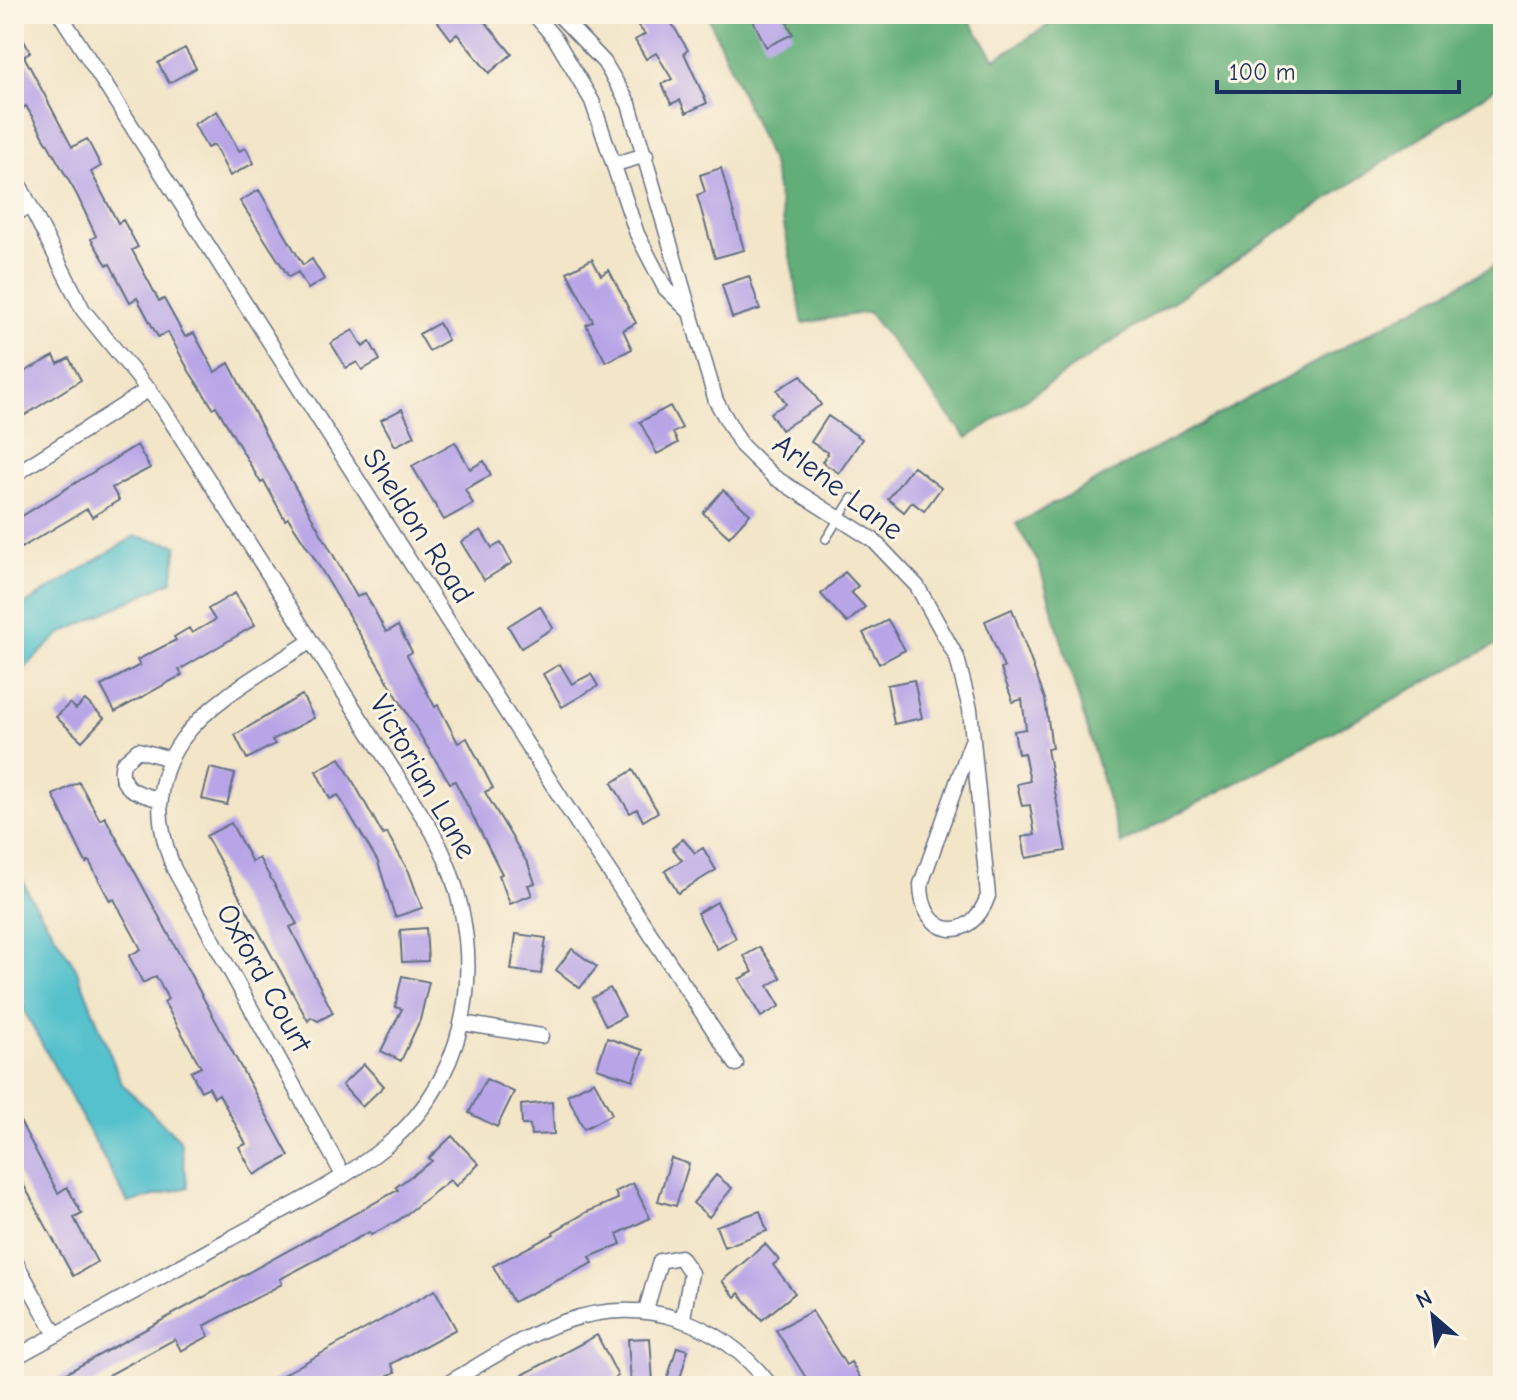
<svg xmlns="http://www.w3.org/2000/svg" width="1517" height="1400" font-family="'Comic Neue',sans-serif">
	<rect width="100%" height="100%" fill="#fcf5e5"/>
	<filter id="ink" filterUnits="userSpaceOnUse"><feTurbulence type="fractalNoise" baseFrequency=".0125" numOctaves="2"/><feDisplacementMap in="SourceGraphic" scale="16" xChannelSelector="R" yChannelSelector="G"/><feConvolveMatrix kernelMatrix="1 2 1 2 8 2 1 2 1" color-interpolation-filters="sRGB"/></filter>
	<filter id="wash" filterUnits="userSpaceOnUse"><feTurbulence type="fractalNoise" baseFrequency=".006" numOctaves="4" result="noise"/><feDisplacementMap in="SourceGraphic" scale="32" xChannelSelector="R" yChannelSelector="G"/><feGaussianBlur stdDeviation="1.8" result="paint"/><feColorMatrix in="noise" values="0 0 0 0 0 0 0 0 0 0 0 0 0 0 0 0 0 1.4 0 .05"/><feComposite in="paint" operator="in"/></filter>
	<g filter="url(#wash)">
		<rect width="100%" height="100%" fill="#f2e5c8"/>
		<path fill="#62ae78" stroke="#3e6e6b" stroke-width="2" d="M707 14H965L995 59 1066 14H1503V83L967 438 868 312 803 323 772 163Z
			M1503 261V641L1121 844 1039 564 1016 524Z"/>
		<path fill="#54c1cc" stroke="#387895" stroke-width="2" d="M135 536 177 545 172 581 60 634 14 678V611Z
			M14 860 29 895 76 968 122 1084 180 1140 188 1187 128 1203 14 992Z"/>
		<g id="blocks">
			<path fill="#b7a5e7" d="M432 14H479L512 54 489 73 457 34 451 39Z
				M628 14H666L688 50 684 53 707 103 686 113 680 100 671 104 662 84 672 79 656 53 646 59 635 40 645 34Z
				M750 14H783L793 34 766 47Z
				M14 22 30 52 24 56 72 147 87 139 101 166 91 172 118 223 123 220 138 247 132 250 159 301 164 299 185 337 194 333 215 372 229 363 270 443 357 597 365 593 386 632 398 626 412 652 407 655 435 707 438 705 458 743 467 738 493 788 485 792 528 864 535 883 528 885 532 895 510 904 499 875 502 874 455 781 450 783 426 745 313 556 288 518 285 520 264 481 261 483 216 406 213 408 189 371 168 332 158 337 137 298 130 302 110 264 107 265 91 239 96 236 77 195 26 106 23 108 14 91Z
				M185 48 196 68 169 83 158 63Z
				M217 111 239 151 246 148 254 163 230 176 214 145 207 148 194 124Z
				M721 168 744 250 715 258 697 195 705 192 700 175Z
				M259 190 303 265 312 259 324 279 308 289 298 272 289 277 240 201Z
				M592 259 601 275 609 270 636 323 623 330 632 349 606 362 586 325 593 321 567 272Z
				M749 276 760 309 732 318 722 285Z
				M439 323 448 340 429 351 419 334Z
				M353 330 363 347 370 342 380 360 362 370 357 362 346 368 331 343Z
				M54 356 58 364 69 358 81 380 14 422V377Z
				M801 375 821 405 781 430 770 413 786 404 777 390Z
				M670 406 682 428 673 433 678 443 657 454 640 422Z
				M402 409 415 436 395 446 381 420Z
				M828 416 862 439 839 473 822 462 828 453 811 442Z
				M455 442 470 469 484 461 491 475 465 489 473 504 444 520 412 466Z
				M137 445 150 468 112 488 119 500 92 517 87 509 14 552V521Z
				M913 466 941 488 924 511 912 502 904 512 888 499Z
				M723 490 750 514 729 537 703 513Z
				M481 530 492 548 501 543 512 563 484 580 461 542Z
				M845 572 858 586 851 592 865 607 847 623 821 594Z
				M235 593 255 625 179 670 182 675 115 712 101 686 140 665 137 660 176 640 174 637 189 628 192 633 215 620 208 609Z
				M540 606 553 628 521 648 508 626Z
				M1012 609 1045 699 1052 748 1047 749 1066 851 1026 858 1022 837 1035 835 1030 805 1022 806 1017 784 1030 781 1024 753 1018 754 1014 731 1026 729 1022 699 1013 702 1001 669 1004 668 985 621Z
				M888 620 905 650 879 664 863 633Z
				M560 664 572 684 591 674 598 686 562 707 543 674Z
				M914 680 922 718 894 724 887 685Z
				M302 695 314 718 272 740 275 744 247 759 235 735Z
				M85 700 104 718 82 741 56 717 70 703 76 709Z
				M340 758 383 835 387 833 409 872 422 908 395 917 378 862 338 795 330 799 316 771Z
				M210 768 235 774 227 805 202 799Z
				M633 770 658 812 643 821 637 809 630 813 612 783Z
				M79 782 100 820 105 817 289 1156 254 1175 239 1147 246 1144 219 1094 214 1097 209 1087 201 1091 191 1072 201 1067 164 1002 168 999 156 976 143 983 129 956 141 949 114 899 110 901 89 861 86 863 53 795Z
				M231 823 252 862 259 858 297 924 290 927 333 1013 318 1021 311 1017 308 1021 206 836Z
				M683 839 695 853 703 848 716 870 678 893 665 871 682 860 672 848Z
				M717 902 736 938 717 949 697 913Z
				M426 928 428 961 402 962 400 930Z
				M516 934 546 938 541 974 511 970Z
				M760 947 781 978 768 986 780 1006 761 1017 739 979 753 972 744 956Z
				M572 949 597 967 580 988 556 970Z
				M402 976 429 982 420 1020 401 1061 381 1051 402 1009 395 1007Z
				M610 988 625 1016 606 1026 592 998Z
				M607 1038 643 1050 633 1080 597 1068Z
				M364 1064 384 1086 362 1107 342 1085Z
				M486 1079 514 1092 497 1127 469 1113Z
				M594 1081 612 1114 584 1129 567 1095Z
				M552 1102 554 1134 531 1135 530 1125H522L521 1105Z
				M14 1110 58 1193 67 1187 82 1214 74 1218 97 1262 73 1276 14 1167Z
				M452 1136 479 1164 456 1186 450 1180 399 1220 371 1235 369 1232 280 1279 282 1284 204 1326 209 1336 181 1351 175 1339 89 1386H43L398 1190 396 1187 432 1161 429 1158Z
				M671 1158 689 1164 676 1206 658 1201Z
				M716 1175 732 1188 709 1217 693 1203Z
				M633 1183 650 1218 617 1234 621 1244 590 1257 593 1263 513 1302 493 1266 554 1234 553 1232 587 1212 618 1199 615 1192Z
				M760 1211 767 1231 724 1247 716 1226Z
				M765 1244 779 1260 773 1265 795 1293 762 1320 739 1293 735 1297 722 1281Z
				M435 1290 456 1329 391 1364 395 1372 368 1386H263Z
				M812 1311 846 1365 851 1362 862 1381 853 1386H811L776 1330Z
				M597 1335 618 1376 600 1386H502Z
				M650 1338 653 1382 631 1383 628 1339Z
				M677 1347 688 1350 678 1386H665Z"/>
		</g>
	</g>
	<g filter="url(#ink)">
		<use href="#blocks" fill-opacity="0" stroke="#666f83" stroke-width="2"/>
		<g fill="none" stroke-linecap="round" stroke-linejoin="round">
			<g stroke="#666f83" stroke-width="10">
				<path id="lane" d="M826 539 852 498"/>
			</g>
			<g stroke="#666f83" stroke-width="17">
				<path id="street" d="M60 14 568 809 736 1064
					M534 14 556 40 592 101 637 234 665 288 691 313
					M558 14 604 62 629 104 716 401 742 446 774 477 873 540 917 586 957 658 970 709 988 896C970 946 921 937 921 884L971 743
					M615 164 646 155
					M14 174 83 310 162 407 432 831C488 933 481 1067 387 1145 339 1184 280 1211 226 1241 155 1280 85 1319 14 1358
					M14 215 30 205
					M14 475 149 389
					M311 641C223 698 123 743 174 869L343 1175
					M161 800C140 794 116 790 123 763L138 750 171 759
					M462 1023 541 1036
					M14 1259 56 1335
					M646 1310 660 1261 680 1257 691 1273 683 1318
					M443 1386C482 1364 521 1337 563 1322 643 1294 720 1320 771 1386"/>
			</g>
			<use href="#lane" stroke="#fff" stroke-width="7"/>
			<use href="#street" stroke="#fff" stroke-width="14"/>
		</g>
	</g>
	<g text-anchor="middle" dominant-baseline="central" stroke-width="6" stroke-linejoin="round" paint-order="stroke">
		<g font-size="30" fill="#1b2f5e" stroke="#fcf5e5">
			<text transform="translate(838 487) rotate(37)">Arlene Lane</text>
			<text transform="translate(418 526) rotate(57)">Sheldon Road</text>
			<text transform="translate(423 777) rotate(60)">Victorian Lane</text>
			<text transform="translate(264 978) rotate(61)">Oxford Court</text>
		</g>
	</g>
	<rect width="1517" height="1400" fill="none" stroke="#fcf5e5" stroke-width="48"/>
	<g transform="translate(1433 1316) rotate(332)" stroke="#fcf5e5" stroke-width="6" paint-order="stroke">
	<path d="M0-6L14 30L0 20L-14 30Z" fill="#1b2f5e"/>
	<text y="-12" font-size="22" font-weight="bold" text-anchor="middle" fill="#1b2f5e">N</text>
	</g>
	<path d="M1217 80v12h242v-12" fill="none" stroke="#1b2f5e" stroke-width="4"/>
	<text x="1229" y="80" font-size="24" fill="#1b2f5e" stroke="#fcf5e5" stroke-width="6" paint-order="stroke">100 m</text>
</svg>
